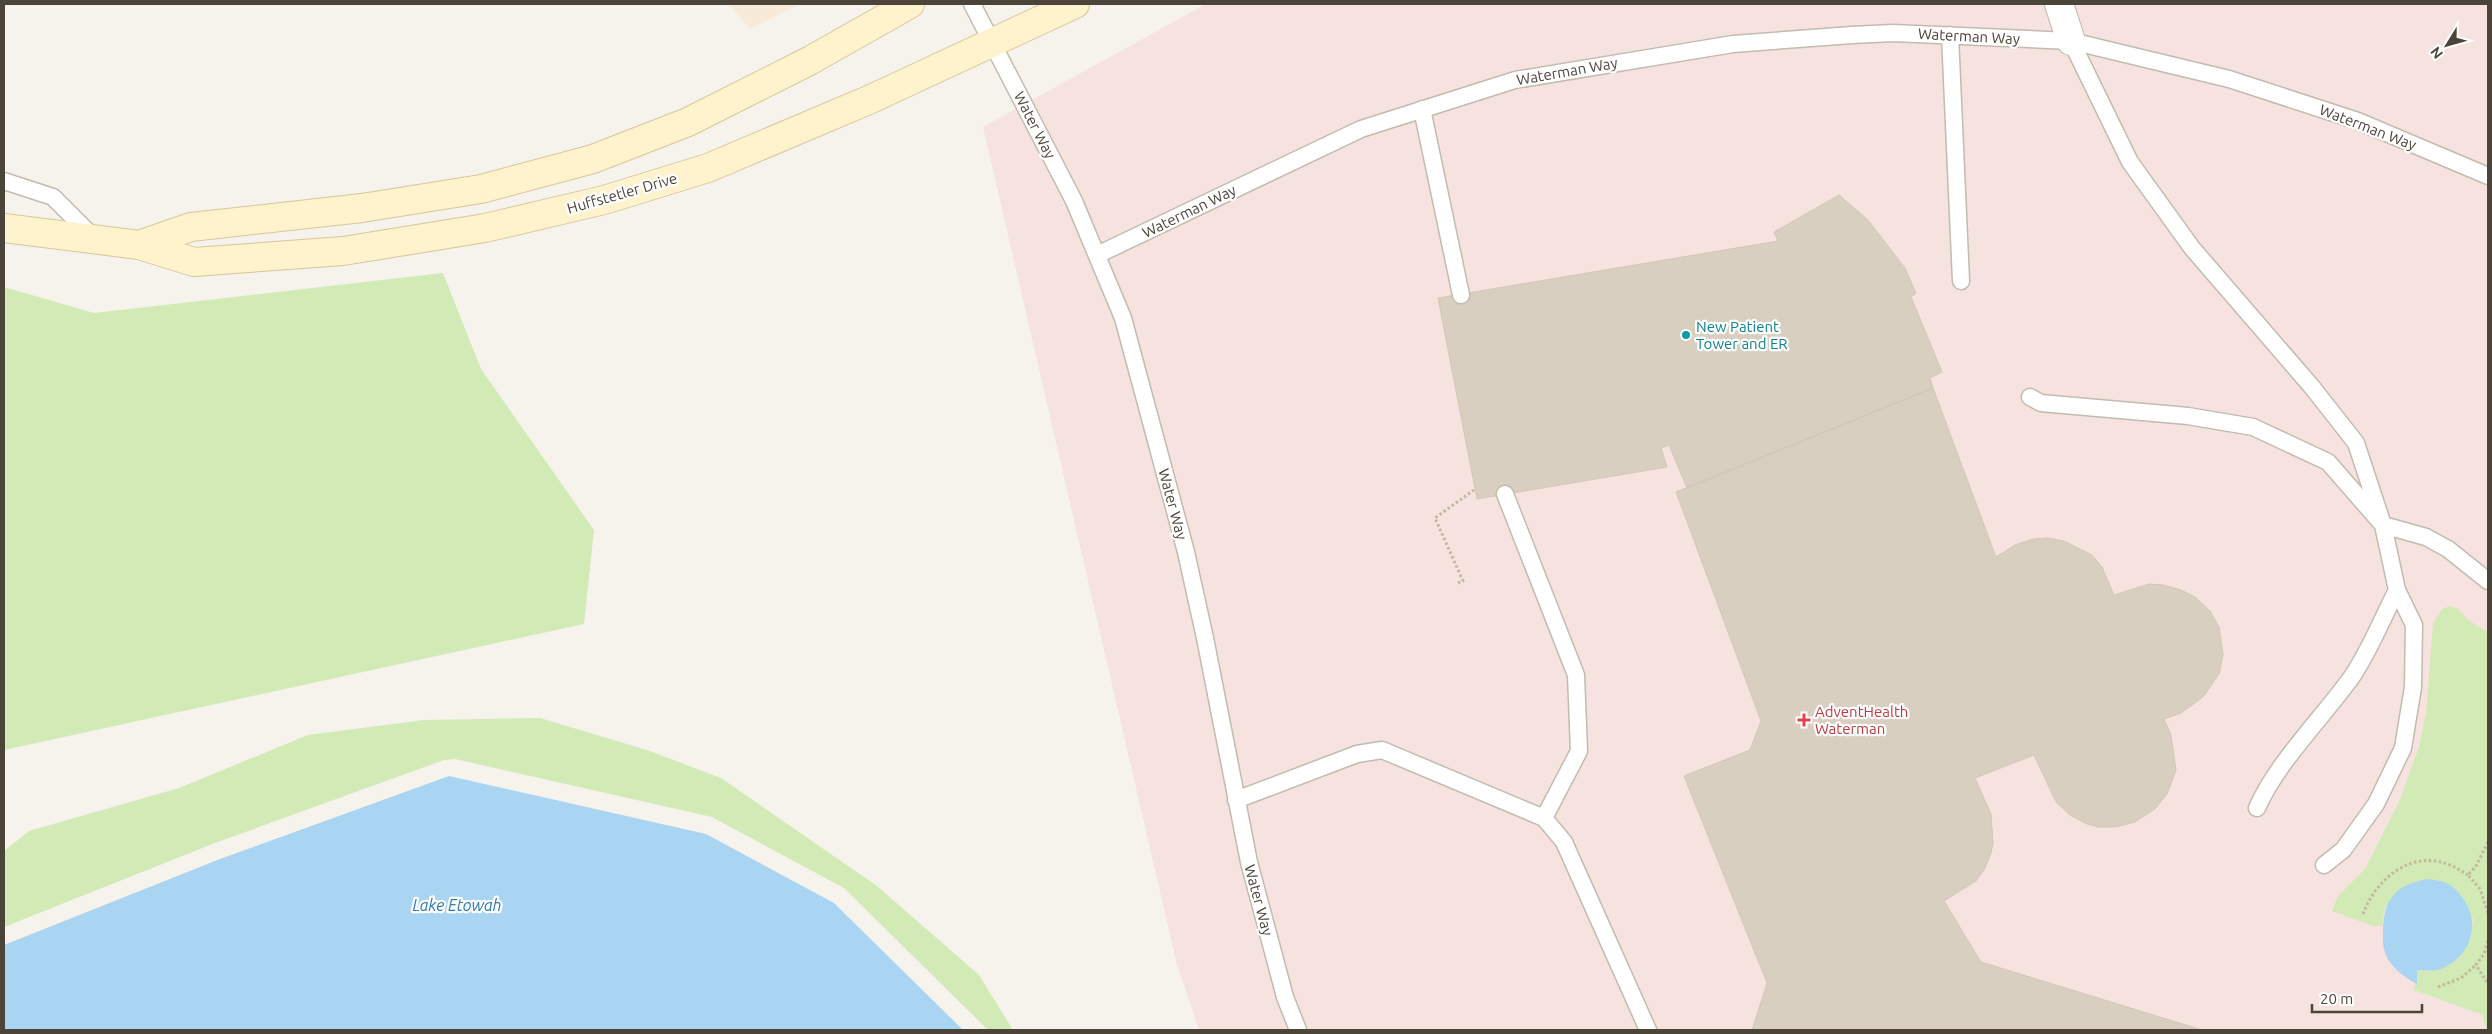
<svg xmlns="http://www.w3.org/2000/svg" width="2492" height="1034" font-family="Ubuntu,sans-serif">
	<rect width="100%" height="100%" fill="#f6f3ec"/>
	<path fill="#f7ead8" d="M729 4H799L750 29Z"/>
	<path fill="#f6e3e0" d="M1206 4H2488V1030H1199L1177 965 983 127Z"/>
	<path fill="#d2eab5" d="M443 273 481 369 594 530 584 624 4 750V287L94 313Z
		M2450 606 2458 609 2468 620 2488 632V1030H2486L2483 1015 2414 990 2417 969 2428 971 2471 940 2473 918 2385 907 2382 926H2373L2332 911 2338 896 2365 869 2399 802 2419 747 2426 714 2433 624 2442 609Z
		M540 718 647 750 721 778 877 886 979 975 1013 1030H988L844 888 712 817 455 759 444 760 215 843 4 927V851L29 831 179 788 308 735 424 720Z"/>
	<path fill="#a9d4f2" d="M449 776 706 834 834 903 963 1030H4V945L220 859Z
		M2429 879C2435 880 2443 881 2448 884 2454 887 2461 895 2464 900 2481 925 2470 956 2443 968 2435 972 2425 970 2417 970V984C2406 978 2397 972 2390 962 2384 954 2382 943 2383 933 2383 900 2395 884 2429 879Z"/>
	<path fill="#d8cfc1" stroke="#d3c7b4" d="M1839 195 1868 220 1905 268 1916 293 1911 297 1942 372 1930 378 1933 388 1687 488 1669 445 1661 448 1667 467 1477 499 1438 298 1778 241 1774 232Z
		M1933 388 1996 557 2015 545 2033 539 2048 538 2064 541 2092 555 2102 567 2114 595 2149 584 2163 585 2181 590 2195 597 2210 611 2219 627 2223 655 2219 674 2203 697 2181 713 2164 719 2171 735 2176 770 2167 794 2155 809 2135 822 2115 827H2098L2087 824 2070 815 2056 802 2034 755 1975 778 1991 814 1993 843 1991 853 1985 868 1976 881 1944 901 1981 962 2202 1030H1752L1767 983 1684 776 1750 750 1761 721 1676 492Z"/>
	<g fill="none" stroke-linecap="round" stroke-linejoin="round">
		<g stroke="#c2bbae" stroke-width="19">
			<path id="lane" d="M972 4 1074 201 1123 318 1186 552 1205 638 1249 862 1285 997 1298 1030
				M1950 35 1961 281
				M2071 41 2130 162 2192 248 2312 387 2356 443 2383 525 2397 590 2414 625 2413 687 2403 748 2376 804 2343 850 2324 865
				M1422 109 1461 295
				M4 181 53 197 95 239
				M1097 255 1361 129 1515 80 1733 44 1852 35 1893 33 2071 41 2229 79 2358 121 2488 176
				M2030 397 2041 403 2188 416 2253 427 2328 462 2383 525 2426 537 2448 549 2488 581
				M1505 494 1576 675 1579 751 1544 818
				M1236 800 1357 754 1382 750 1544 818 1564 842 1648 1030
				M2257 808C2276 764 2322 718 2351 678 2368 654 2383 617 2397 590"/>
		</g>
		<g stroke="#c2bbae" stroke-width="30">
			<path id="street" d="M2059 4 2071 41"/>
		</g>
		<g stroke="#d6c79b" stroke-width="30">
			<path id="secondary" d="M4 228 139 245 194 262 343 251 485 228 604 200 708 168 871 99 1075 4
				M139 245 191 227 362 208 481 189 593 159 688 122 811 60 910 4"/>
		</g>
		<path stroke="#c4b79f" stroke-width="3" stroke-dasharray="2.5 2.5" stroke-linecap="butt" d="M1458 583 1463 581 1435 518 1474 490
			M2488 842 2476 866 2468 875 2480 889 2488 913
			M2363 914C2375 881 2409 850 2447 864 2454 866 2461 871 2468 875
			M2488 941 2484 954 2476 965 2488 984
			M2438 987 2461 978 2476 965"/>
		<use href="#lane" stroke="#fff" stroke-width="16"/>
		<use href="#street" stroke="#fff" stroke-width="28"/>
		<use href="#secondary" stroke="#fff3cd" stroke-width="28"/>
	</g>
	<circle fill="#0f9aa8" stroke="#fff" stroke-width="2" cx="1686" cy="335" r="5"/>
	<path fill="#e0444e" stroke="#fff" stroke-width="2" d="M1801.5 712.5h5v5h5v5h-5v5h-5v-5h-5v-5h5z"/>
	<g text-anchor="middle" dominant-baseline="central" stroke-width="4.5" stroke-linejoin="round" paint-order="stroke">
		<g font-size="15" fill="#4b4439" stroke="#fff">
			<text transform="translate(1969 36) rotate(3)">Waterman Way</text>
			<text transform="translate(1567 71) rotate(-10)">Waterman Way</text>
			<text transform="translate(1035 125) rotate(63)">Water Way</text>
			<text transform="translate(2368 127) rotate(21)">Waterman Way</text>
			<text transform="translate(622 193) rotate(-16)">Huffstetler Drive</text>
			<text transform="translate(1189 211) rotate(-26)">Waterman Way</text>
			<text transform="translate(1173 504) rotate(75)">Water Way</text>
			<text transform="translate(1259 900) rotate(75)">Water Way</text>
		</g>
		<g font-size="15" fill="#0d838f" stroke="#fff" text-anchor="start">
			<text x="1696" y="326">New Patient<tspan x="1696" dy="17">Tower and ER</tspan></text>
		</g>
		<g font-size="15" fill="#be3a42" stroke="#fff" text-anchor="start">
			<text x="1815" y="711">AdventHealth<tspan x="1815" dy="17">Waterman</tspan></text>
		</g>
		<g font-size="16" font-style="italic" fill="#2e7ab2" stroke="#fff">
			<text x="457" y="905">Lake Etowah</text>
		</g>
	</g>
	<rect width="2492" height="1034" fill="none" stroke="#4b4439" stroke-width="10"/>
	<g transform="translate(2447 45) rotate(233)" stroke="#ffffff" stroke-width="4" paint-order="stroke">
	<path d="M0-4L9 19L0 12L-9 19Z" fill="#4b4439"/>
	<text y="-8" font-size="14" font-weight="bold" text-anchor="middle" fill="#4b4439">N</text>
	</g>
	<path d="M2312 1004v8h110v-8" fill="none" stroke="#4b4439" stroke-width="2.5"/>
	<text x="2320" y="1004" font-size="15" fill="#4b4439" stroke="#ffffff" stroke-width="4" paint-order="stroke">20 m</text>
</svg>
